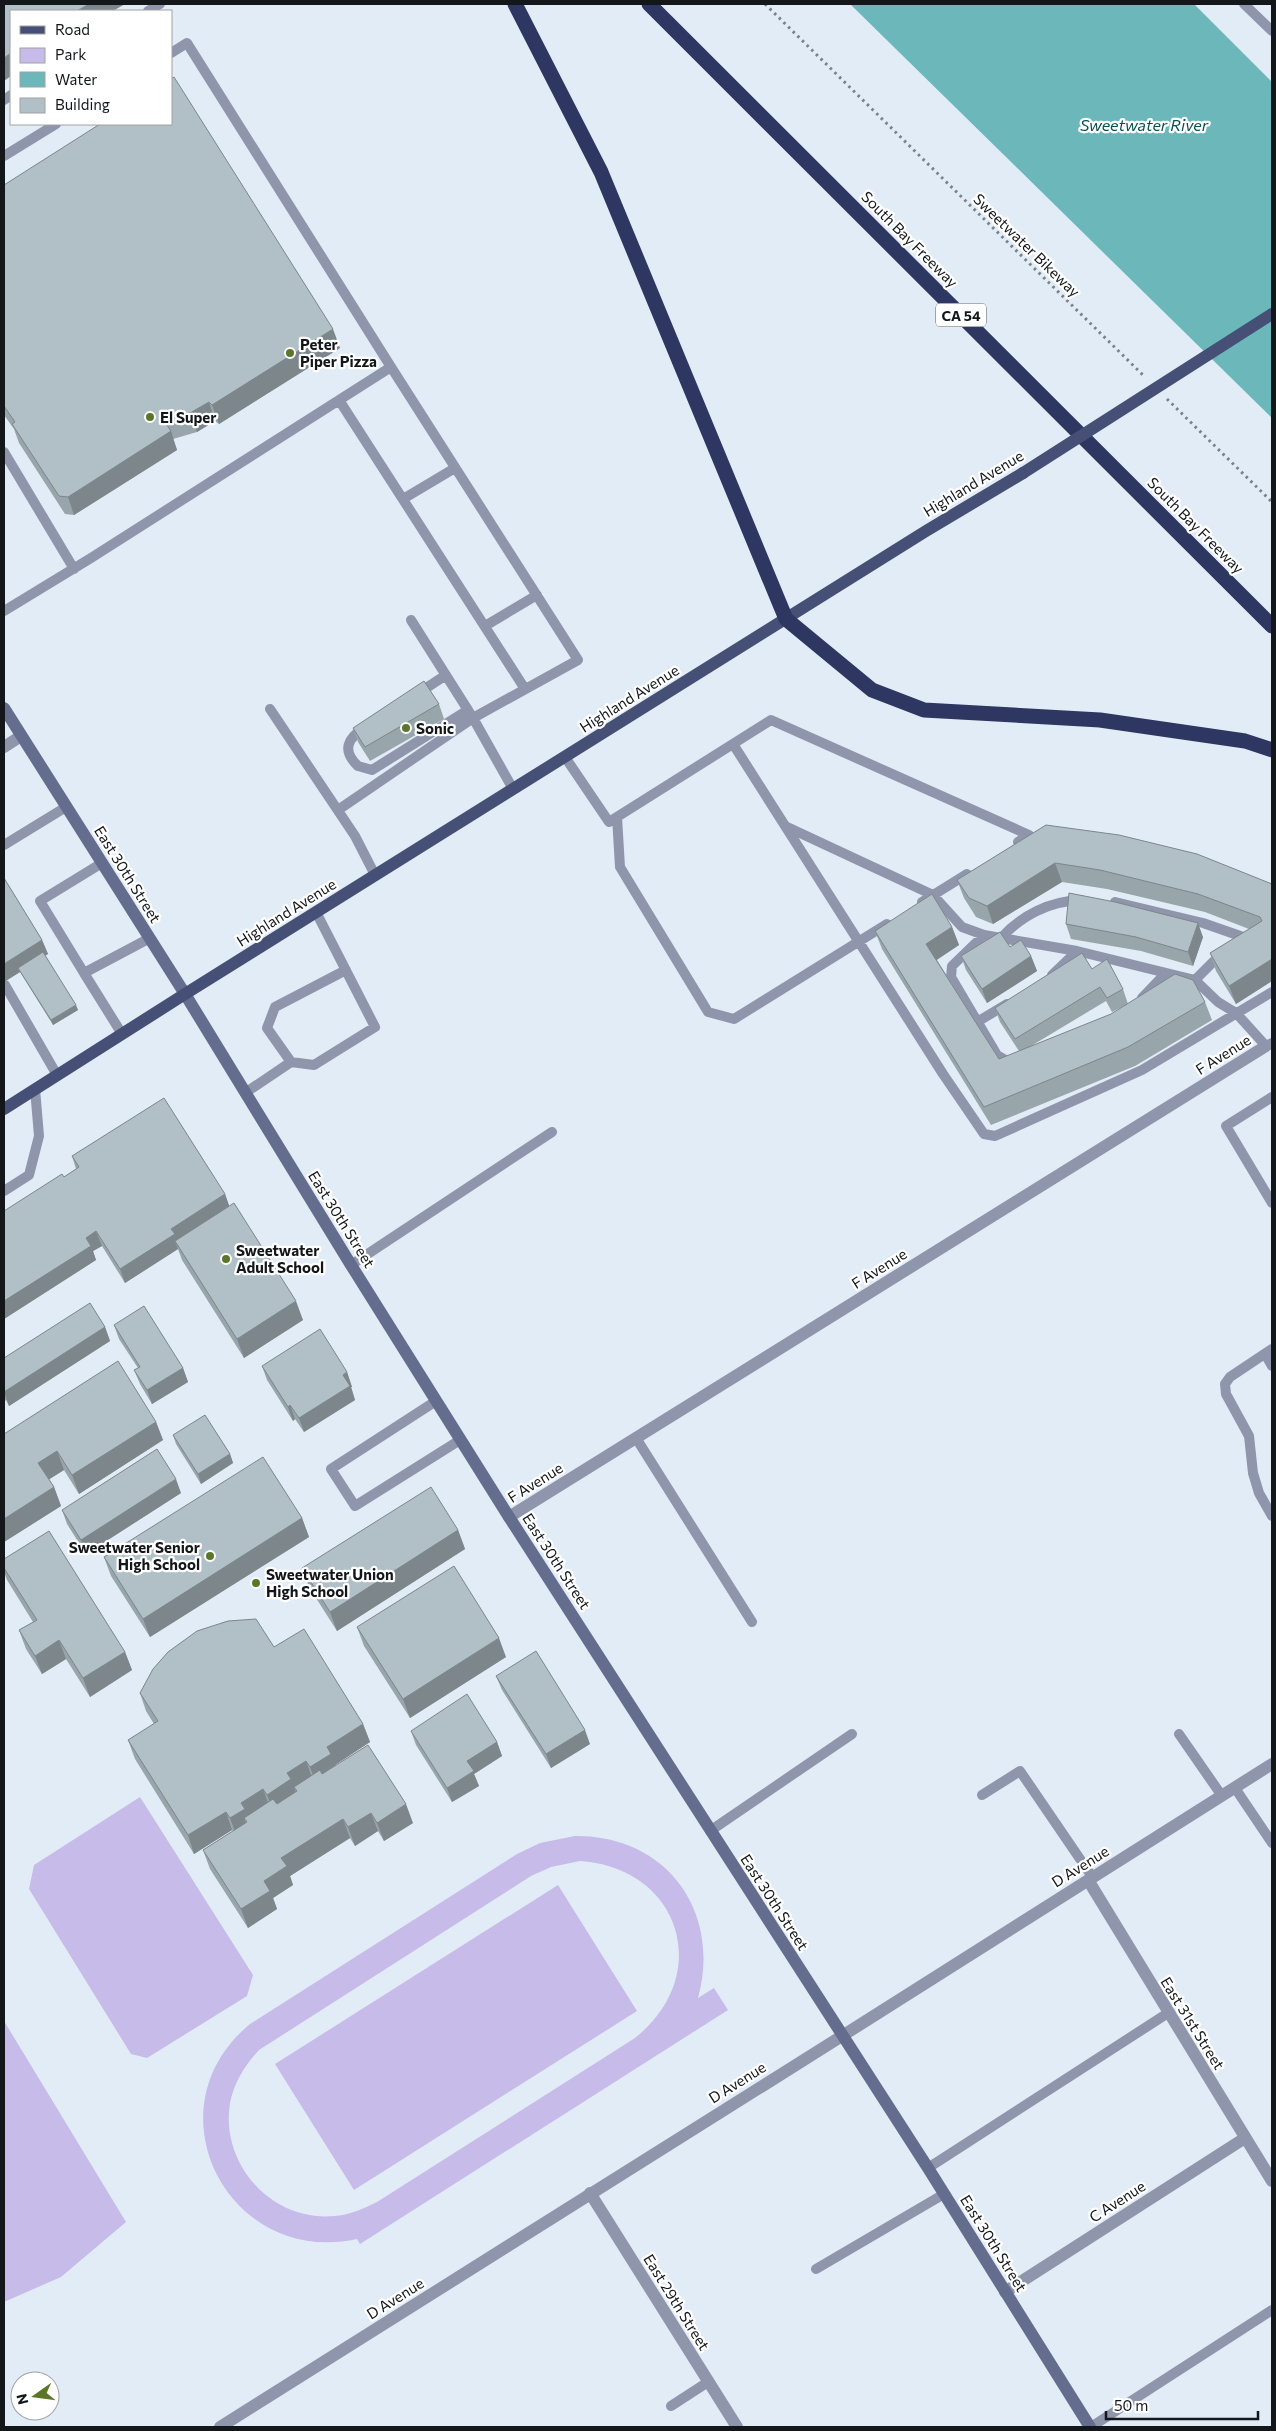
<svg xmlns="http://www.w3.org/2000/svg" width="1276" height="2431" font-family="Commissioner,sans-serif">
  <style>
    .green { fill: #c7bbe9; fill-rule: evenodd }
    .water { fill: #6bb7ba }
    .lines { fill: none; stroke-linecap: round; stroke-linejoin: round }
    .path { stroke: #7b8289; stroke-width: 3; stroke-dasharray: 2.5 4; stroke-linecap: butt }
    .service { stroke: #8f96ac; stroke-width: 10 }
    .minor { stroke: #8f96ac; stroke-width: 12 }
    .tertiary { stroke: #8f96ac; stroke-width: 12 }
    .secondary { stroke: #646d8d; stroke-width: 12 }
    .primary { stroke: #465076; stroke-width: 12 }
    .motorway { stroke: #2d3762; stroke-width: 15 }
    .primary-bridge { stroke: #465076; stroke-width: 12 }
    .wall { fill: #98a5aa }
    .shaded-wall { fill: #7c868b }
    .building { fill: #b1c0c6; stroke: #7c868b }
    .poi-dot { fill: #5c7629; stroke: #fff; stroke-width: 2 }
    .labels { text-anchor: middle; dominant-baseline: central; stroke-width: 4.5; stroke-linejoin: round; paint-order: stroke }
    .shield { fill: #fff; stroke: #5a5d5f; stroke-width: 1 }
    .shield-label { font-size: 14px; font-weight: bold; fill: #13171a }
    .street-label { font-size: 15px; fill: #13171a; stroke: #fff }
    .poi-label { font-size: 15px; font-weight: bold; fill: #13171a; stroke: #fff; text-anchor: start }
    .water-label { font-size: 16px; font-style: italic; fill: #095052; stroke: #fff }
  </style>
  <rect width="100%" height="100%" fill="#e2ecf7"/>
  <path class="green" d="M140 1797 253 1975 247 1996 147 2058 131 2054 29 1889 34 1865Z
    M575 1836C666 1835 722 1911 698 1998L714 1988 728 2010 360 2244 357 2239C228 2267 147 2109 250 2024L517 1854 540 1843ZM580 1861C681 1868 714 1975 635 2038L377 2202C363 2209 349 2215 334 2216 272 2222 220 2164 230 2103 234 2083 245 2065 259 2050L531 1876 551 1867Z
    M558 1885 637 2011 354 2190 275 2064Z
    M4 2021 126 2222 61 2277 4 2302Z"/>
  <path class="water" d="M850 4H1194L1272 82V418Z"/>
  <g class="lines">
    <path class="path" d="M765 4 1145 377
      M1167 399 1272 502"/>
    <path class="service" d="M1244 4 1272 31
      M148 11 160 4
      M4 100 11 95
      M4 156 56 124
      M391 367 578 660 473 718 513 789
      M339 400 525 689
      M4 452 74 569
      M403 499 455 468
      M4 611 91 558 391 367 187 43 171 53
      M485 626 537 595
      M417 694 446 675
      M270 709 355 836 375 875
      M365 727C348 738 341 750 358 766L372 770 468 710
      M733 744 943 1074 984 1134 995 1136 1142 1070 1272 992
      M565 757 609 822 771 720 1029 835 1018 842
      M338 810 473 718 411 620
      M617 817 620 867 708 1012 734 1019 887 924
      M785 826 933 895 962 927 984 935 1077 951 1195 980 1218 1002 1236 1013 1266 1046 1272 1043
      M4 845 66 807
      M102 863 40 901 84 973 150 938
      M922 902 967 874
      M1115 902 1203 923 1249 939
      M984 935 952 966 951 977 997 1055 1012 1064
      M1001 938C1022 915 1050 901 1081 900
      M84 973 122 1034
      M1052 975 1077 951
      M1195 980 1213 962 1224 955
      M5 985 57 1075
      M1142 998 1165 974
      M977 1022 1007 1004
      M291 1062 267 1028 275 1007 346 970
      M245 1093 291 1062 314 1065 375 1027 316 912
      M1272 1097 1226 1126 1272 1203
      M4 1191 29 1175 39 1136 35 1089
      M351 1265 552 1132
      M1272 1349 1230 1377 1225 1384 1226 1394 1249 1436 1253 1473 1259 1493 1272 1516
      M1265 1354 1272 1366
      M436 1401 331 1469 355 1506 460 1440
      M636 1438 752 1622
      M1179 1734 1222 1796
      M1235 1788 1272 1843
      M982 1795 1020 1771 1093 1878
      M710 1831 852 1734
      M928 2168 1168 2013
      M816 2269 944 2194
      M671 2406 708 2382
      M1091 2427 1272 2310"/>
    <path class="minor" d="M4 747 21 736
      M509 1517 1266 1046
      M1088 1880 1272 2181
      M842 2036 1272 1764
      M590 2193 737 2427
      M1005 2292 1245 2138"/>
    <path class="tertiary" d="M220 2427 842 2036"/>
    <path class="secondary" d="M4 708 185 994 351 1265 509 1517 928 2168 1090 2427"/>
    <path class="primary" d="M4 1109 185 994 926 531 1023 473"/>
    <path class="motorway" d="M515 4 601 172 786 619 872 690 924 710 1100 720 1245 741 1272 750
      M649 4 1272 626"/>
    <path class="primary-bridge" d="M1023 473 1272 314"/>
  </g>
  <path class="wall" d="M4 185 340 348 219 424 215 421 197 432 173 439 177 450 74 515 65 514 19 443 14 429 4 415Z
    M439 704 444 719 370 761 358 742 353 728Z
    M1046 825 1272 884V981L1236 1004 1216 971 1210 953 1249 929 1205 912 1107 889 1062 882 993 924 976 917 964 898 957 880Z
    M4 878 42 940 48 954 45 955 78 1010 53 1025 20 972 4 982Z
    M1066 924 1203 937 1193 966 1141 951 1071 939Z
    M952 927 959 945 937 960 999 1059 1019 1051 1000 1022 995 1008 1092 969 1123 989 1128 1004 1112 1012 1106 1001 1031 1046 1205 1002 1212 1020 1135 1066 991 1125 882 949 875 931Z
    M1010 947 1031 956 1037 971 987 1003 966 970 961 956Z
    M72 1156 225 1194 229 1206 303 1320 244 1358 182 1260 178 1249 125 1283 102 1246 93 1251 96 1260 4 1319V1211L64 1177 76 1169Z
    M114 1325 183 1368 188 1382 152 1404 140 1384 134 1370 138 1368 119 1339Z
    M105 1327 110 1341 9 1406 6 1400 4 1402V1358Z
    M262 1366 347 1372 352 1387H351L355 1400 304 1432 295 1419 293 1421 267 1380Z
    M156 1422 163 1440 79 1494 64 1470 49 1479 54 1487 61 1506 4 1542V1434Z
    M173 1435 230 1454 233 1463 201 1484 176 1444Z
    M181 1493 86 1554 67 1524 62 1510Z
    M302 1518 309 1537 150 1637 111 1576 104 1557Z
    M458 1530 465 1549 337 1631 309 1587 302 1568Z
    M4 1559 125 1652 132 1670 90 1697 66 1659 42 1674 26 1649 19 1630 33 1622 7 1580 4 1572Z
    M357 1627 506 1657 410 1718 364 1646Z
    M274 1647 363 1724 370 1742 335 1765V1766L413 1823 384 1841 378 1831 355 1846 350 1838 290 1876 293 1885 273 1898 277 1909 248 1928 210 1869 203 1850 233 1831 232 1830 194 1854 135 1759 128 1740 154 1724 146 1711 140 1693Z
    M496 1676 590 1744 551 1768 502 1690Z
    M411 1731 497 1742 502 1756 474 1774 479 1786 452 1802 416 1745Z"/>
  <path class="shaded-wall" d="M89 4H125L113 11H77Z
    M11 53V76L4 81V58Z
    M333 329 340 348 219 424 212 405Z
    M209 402 215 421 197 432 190 413Z
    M171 431 177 450 74 515 68 497Z
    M1055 863 1062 882 993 924 987 906Z
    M1198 923 1203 937 1193 966 1188 952Z
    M952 927 959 945 933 962 926 944Z
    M42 940 48 954 20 971 18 968 20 972 4 982V964Z
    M1031 956 1037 971 987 1003 982 989Z
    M1272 959V981L1236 1004 1229 986Z
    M76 1005 78 1010 53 1025 51 1020Z
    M225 1194 230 1208 175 1241 178 1249 125 1283 120 1269 171 1229Z
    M96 1231 102 1246 93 1251 96 1260 4 1319V1301L86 1238Z
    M296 1301 303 1320 244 1358 237 1339Z
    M105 1327 110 1341 9 1406 4 1392Z
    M183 1368 188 1382 152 1404 147 1390Z
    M347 1372 352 1387H351L355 1400 304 1432 299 1418 343 1375Z
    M290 1405 295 1419 293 1421 288 1407Z
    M156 1422 163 1440 79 1494 72 1475Z
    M57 1451 64 1470 45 1482 38 1463Z
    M230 1454 233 1463 201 1484 198 1474Z
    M176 1479 181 1493 86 1554 81 1540Z
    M54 1487 61 1506 4 1542V1519Z
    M302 1518 309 1537 150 1637 143 1619Z
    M458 1530 465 1549 337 1631 330 1612Z
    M499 1638 506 1657 410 1718 403 1699Z
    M59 1640 66 1659 42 1674 35 1656Z
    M125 1652 132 1670 90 1697 83 1678Z
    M363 1724 370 1742 335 1765 338 1772 317 1786 310 1767 327 1747Z
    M585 1730 590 1744 551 1768 546 1754Z
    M497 1742 502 1756 474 1774 479 1786 452 1802 447 1788 467 1761Z
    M306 1761 313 1780 294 1787 298 1798 274 1813 267 1795 287 1773Z
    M263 1789 270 1808 247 1822 244 1818 248 1829 237 1837 230 1818 241 1803Z
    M406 1804 413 1823 384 1841 377 1823Z
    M226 1812 232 1830 194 1854 188 1835Z
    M371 1813 378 1831 355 1846 348 1827Z
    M343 1819 350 1838 290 1876 293 1885 273 1898 277 1909 248 1928 241 1909 281 1858Z"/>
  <path class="building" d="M4 4H89L77 11H11V53L4 58Z
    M174 77 333 329 212 405 209 402 190 413 164 421 171 431 68 497 59 496 12 424 15 422 4 406V185L100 124H171V79Z
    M424 681 439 704 365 747 353 728Z
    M1046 825 1119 835 1197 854 1272 884V959L1229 986 1210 953 1262 921 1260 917 1198 894 1100 870 1055 863 987 906 969 898 957 880Z
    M4 878 42 940 4 964Z
    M1069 893 1115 902 1198 923 1188 952 1136 937 1066 924Z
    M932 894 952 927 926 944 999 1059 1111 1014 1175 974 1193 980 1205 1002 1128 1047 984 1107 875 931Z
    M1000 932 1010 947 1021 940 1031 956 982 989 961 956Z
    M43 952 76 1005 51 1020 18 968Z
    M1082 953 1092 969 1107 959 1123 989 1107 998 1100 987 1015 1039 995 1008Z
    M164 1098 225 1194 171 1229 175 1234 120 1269 96 1231 86 1238 91 1246 4 1301V1211L62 1174 64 1177 79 1167 72 1156Z
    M234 1203 296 1301 237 1339 175 1241Z
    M90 1303 105 1327 4 1392V1358Z
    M144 1306 183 1368 147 1390 134 1370 140 1367 114 1325Z
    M320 1329 347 1372 343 1375 350 1386 299 1418 290 1405 288 1407 262 1366Z
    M118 1361 156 1422 72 1475 57 1451 38 1463 54 1487 4 1519V1434Z
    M205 1415 230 1454 198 1474 173 1435Z
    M157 1449 176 1479 81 1540 62 1510Z
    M263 1457 302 1518 143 1619 104 1557Z
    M431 1487 458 1530 330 1612 302 1568Z
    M49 1531 125 1652 83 1678 59 1640 35 1656 19 1630 37 1620 4 1568V1559Z
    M454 1566 499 1638 403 1699 357 1627Z
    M256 1619 274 1647 304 1629 363 1724 327 1747 331 1754 310 1767 306 1761 287 1773 291 1779 267 1795 263 1789 241 1803 245 1809 230 1818 226 1812 188 1835 128 1740 158 1721 140 1693 153 1669 168 1652 197 1631 228 1621Z
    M536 1651 585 1730 546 1754 496 1676Z
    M467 1694 497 1742 467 1761 474 1771 447 1788 411 1731Z
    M368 1745 406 1804 377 1823 371 1813 348 1827 343 1819 281 1858 287 1866 264 1881 270 1891 241 1909 203 1850 247 1822 244 1818 273 1799 277 1804 297 1791 294 1787 320 1770 322 1774Z"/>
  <g class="poi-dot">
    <circle cx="290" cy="353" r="5"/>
    <circle cx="150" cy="417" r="5"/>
    <circle cx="406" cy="728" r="5"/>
    <circle cx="226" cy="1259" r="5"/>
    <circle cx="210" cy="1556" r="5"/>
    <circle cx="256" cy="1583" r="5"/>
  </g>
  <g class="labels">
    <rect class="shield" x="936" y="303.5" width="50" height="23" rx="4"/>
    <g class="shield-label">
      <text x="961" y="315">CA 54</text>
    </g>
    <g class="street-label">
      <text transform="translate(910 239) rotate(45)">South Bay Freeway</text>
      <text transform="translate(1027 245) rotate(44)">Sweetwater Bikeway</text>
      <text transform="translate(973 483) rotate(-31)">Highland Avenue</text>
      <text transform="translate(1196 525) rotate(45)">South Bay Freeway</text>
      <text transform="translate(629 698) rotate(-32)">Highland Avenue</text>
      <text transform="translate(128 874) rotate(58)">East 30th Street</text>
      <text transform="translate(286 912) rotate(-32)">Highland Avenue</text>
      <text transform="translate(1223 1054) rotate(-32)">F Avenue</text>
      <text transform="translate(342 1219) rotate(58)">East 30th Street</text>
      <text transform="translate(879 1268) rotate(-32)">F Avenue</text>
      <text transform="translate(535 1482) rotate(-32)">F Avenue</text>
      <text transform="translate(557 1561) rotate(57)">East 30th Street</text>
      <text transform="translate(1080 1866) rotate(-32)">D Avenue</text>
      <text transform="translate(775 1902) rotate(57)">East 30th Street</text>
      <text transform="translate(1193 2023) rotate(58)">East 31st Street</text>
      <text transform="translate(737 2082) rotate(-32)">D Avenue</text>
      <text transform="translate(1117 2201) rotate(-33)">C Avenue</text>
      <text transform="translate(994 2243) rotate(58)">East 30th Street</text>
      <text transform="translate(395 2298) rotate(-32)">D Avenue</text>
      <text transform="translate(677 2302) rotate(58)">East 29th Street</text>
    </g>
    <g class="poi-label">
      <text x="300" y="344">Peter<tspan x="300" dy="17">Piper Pizza</tspan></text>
      <text x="160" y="417">El Super</text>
      <text x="416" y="728">Sonic</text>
      <text x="236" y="1250">Sweetwater<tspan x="236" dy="17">Adult School</tspan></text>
      <text x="200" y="1547" text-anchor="end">Sweetwater Senior<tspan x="200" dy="17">High School</tspan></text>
      <text x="266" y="1574">Sweetwater Union<tspan x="266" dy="17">High School</tspan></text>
    </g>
    <g class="water-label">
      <text x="1144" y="124">Sweetwater River</text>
    </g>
  </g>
  <rect width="1276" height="2431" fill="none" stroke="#13171a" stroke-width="10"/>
  <rect x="10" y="10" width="162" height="115" fill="#ffffff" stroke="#a1a2a3"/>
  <rect x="20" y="26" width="25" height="8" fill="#465076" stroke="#a1a2a3"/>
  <text x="55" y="35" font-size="15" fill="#13171a">Road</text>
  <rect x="20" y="48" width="25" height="15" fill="#c7bbe9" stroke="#a1a2a3"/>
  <text x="55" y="60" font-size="15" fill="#13171a">Park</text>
  <rect x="20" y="72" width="25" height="15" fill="#6bb7ba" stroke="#a1a2a3"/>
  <text x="55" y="85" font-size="15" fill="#13171a">Water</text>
  <rect x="20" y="98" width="25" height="15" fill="#b1c0c6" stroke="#a1a2a3"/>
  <text x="55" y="110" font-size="15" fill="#13171a">Building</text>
  <g transform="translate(35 2396) rotate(256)"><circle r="24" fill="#ffffff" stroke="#a1a2a3"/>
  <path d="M0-4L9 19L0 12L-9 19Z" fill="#5c7629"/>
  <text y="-8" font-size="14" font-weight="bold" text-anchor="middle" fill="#13171a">N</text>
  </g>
  <path d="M1106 2411v8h152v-8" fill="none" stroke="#13171a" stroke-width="2.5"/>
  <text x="1114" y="2411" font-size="15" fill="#13171a" stroke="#ffffff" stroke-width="4" paint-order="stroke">50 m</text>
</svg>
